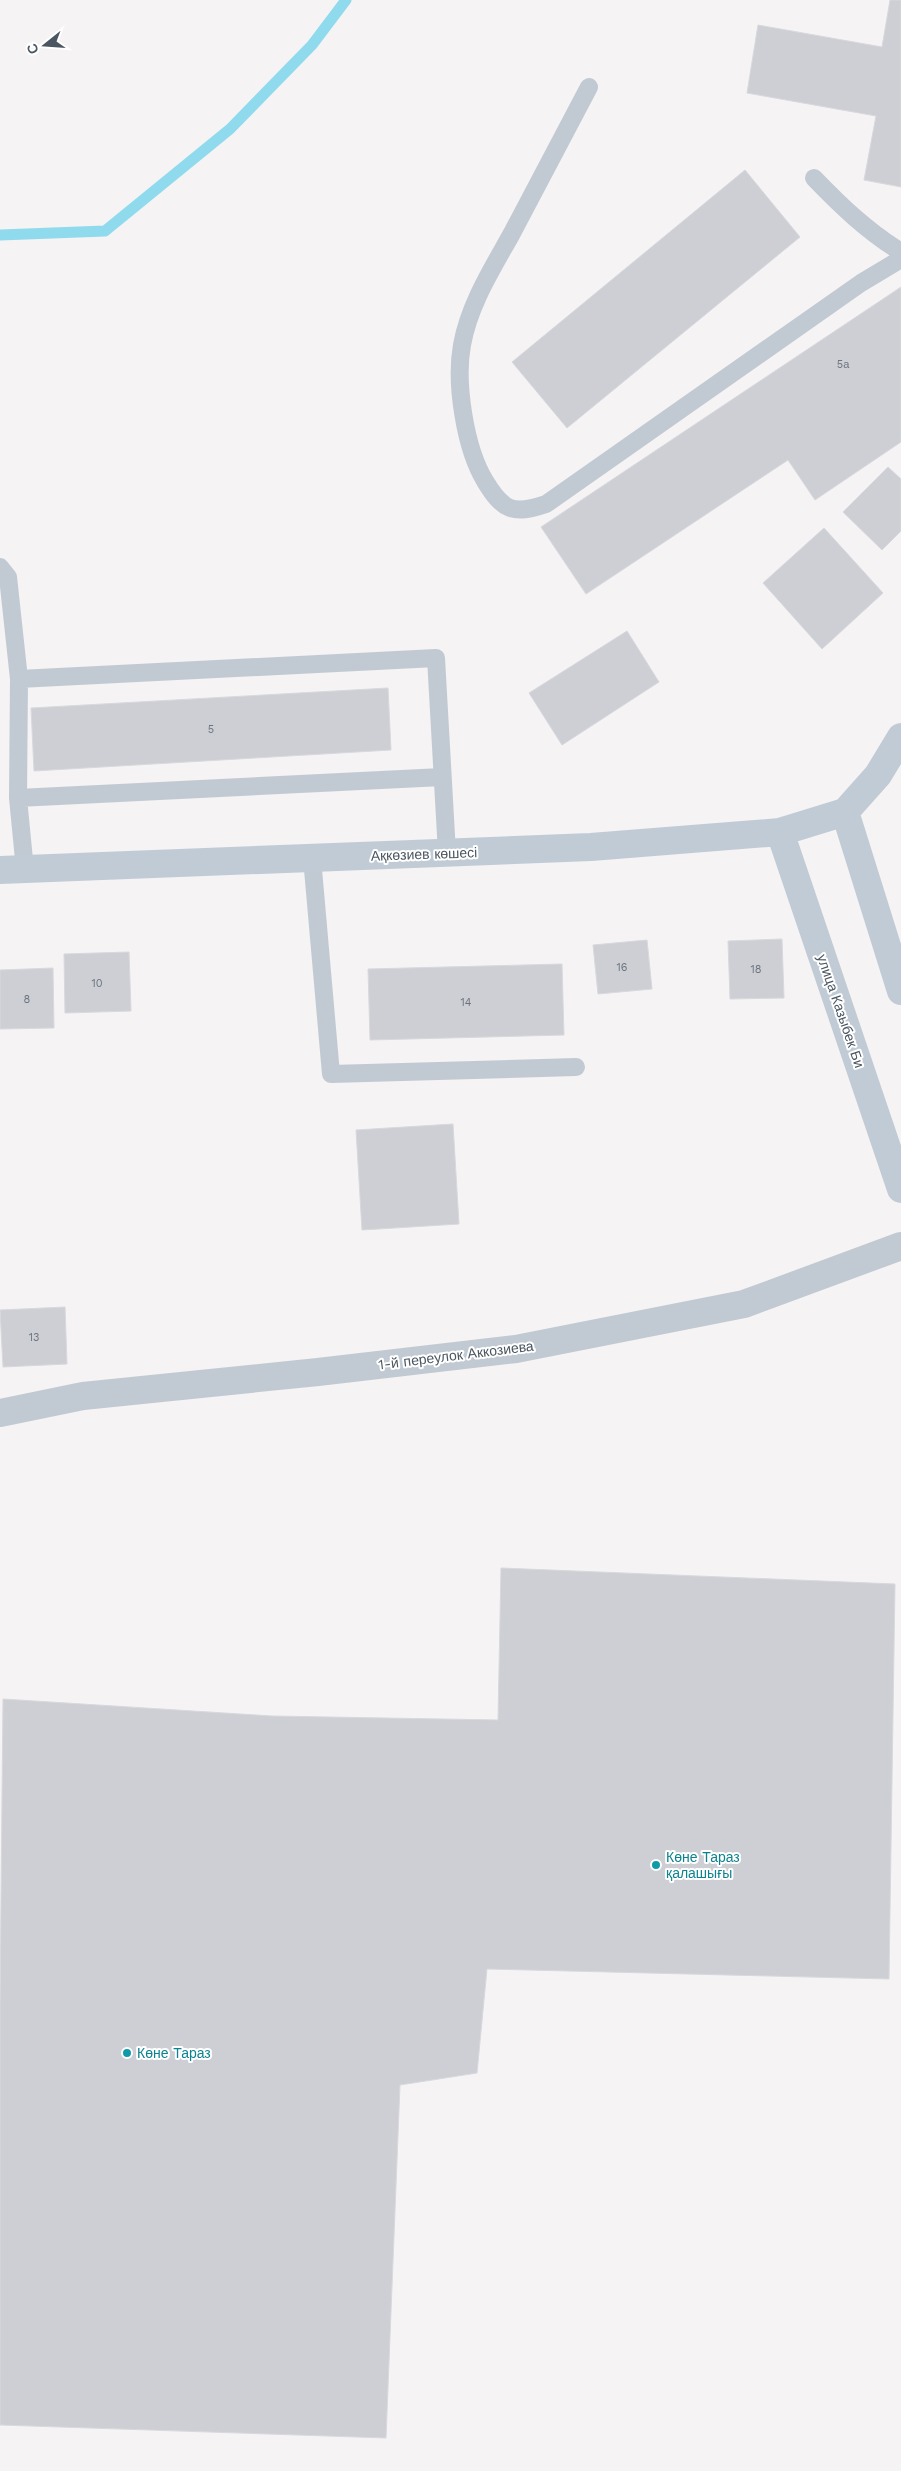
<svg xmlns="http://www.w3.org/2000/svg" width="901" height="2471" font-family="'Work Sans',sans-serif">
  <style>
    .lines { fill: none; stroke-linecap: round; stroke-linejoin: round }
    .stream { stroke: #90daee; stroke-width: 11 }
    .building { fill: #cdcfd5; stroke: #d7d9de }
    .lane { stroke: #c1cad2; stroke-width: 18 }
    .street { stroke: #c1cad2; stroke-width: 28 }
    .secondary { stroke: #c1cbd6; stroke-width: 28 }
    .culture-dot { fill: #0f9aa8; stroke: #fff; stroke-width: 2 }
    .labels { text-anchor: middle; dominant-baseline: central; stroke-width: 4; stroke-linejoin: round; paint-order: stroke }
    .number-label { font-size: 11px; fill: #6b747e }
    .street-label { font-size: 14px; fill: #4a5661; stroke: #fff }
    .culture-label { font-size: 14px; fill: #0d838f; stroke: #fff; text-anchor: start }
  </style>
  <rect width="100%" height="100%" fill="#f5f3f3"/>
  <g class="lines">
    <path class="stream" d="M0 235 105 231 230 129 312 45 346 0"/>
  </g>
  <path class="building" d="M890 0H901V187L864 180 876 116 747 93 758 25 882 47Z
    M745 170 800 237 567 428 512 362Z
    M901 287V442L815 500 788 460 586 594 541 527Z
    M888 467 901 479V531L882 550 843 512Z
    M824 528 883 593 822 649 763 583Z
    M627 631 659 682 562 745 529 693Z
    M388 688 391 750 34 771 31 708Z
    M782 939 784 998 730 999 728 941Z
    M647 940 652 989 598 994 593 945Z
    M129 952 131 1011 65 1013 64 954Z
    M562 964 564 1035 370 1040 368 969Z
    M53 968 54 1028 0 1029V970Z
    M453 1124 459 1224 362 1230 356 1130Z
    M65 1307 67 1364 3 1367 0 1310Z
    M501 1568 895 1584 889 1979 487 1969 477 2073 400 2085 386 2438 0 2425V2004L3 1699 272 1716 498 1720Z"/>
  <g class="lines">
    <path class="lane" d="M589 87C563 136 537 185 511 235 492 269 469 305 462 345 455 383 465 448 485 481 503 511 513 515 546 504L861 283 901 259
      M814 178C841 206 867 231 901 252
      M0 567 8 577 19 679 18 798 25 870
      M19 679 436 658 447 853
      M18 798 442 777
      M312 858 331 1074 576 1067"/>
    <path class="street" d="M0 1413 83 1396 318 1372 516 1349 744 1304 901 1246"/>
    <path class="secondary" d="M845 812 901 991
      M845 812 878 775 901 737
      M780 832 901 1189
      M0 870 591 847 780 832 845 812"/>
  </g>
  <g class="culture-dot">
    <circle cx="656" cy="1865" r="5"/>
    <circle cx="127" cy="2053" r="5"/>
  </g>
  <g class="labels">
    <g class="number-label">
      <text x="843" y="364">5а</text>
      <text x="211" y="729">5</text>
      <text x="622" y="967">16</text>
      <text x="756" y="969">18</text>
      <text x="97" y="983">10</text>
      <text x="27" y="999">8</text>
      <text x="466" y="1002">14</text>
      <text x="34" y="1337">13</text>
    </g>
    <g class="street-label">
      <text transform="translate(424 854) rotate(-2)">Ақкөзиев көшесі</text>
      <text transform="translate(841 1011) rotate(71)">улица Казыбек Би</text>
      <text transform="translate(456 1355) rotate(-7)">1-й переулок Аккозиева</text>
    </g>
    <g class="culture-label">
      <text x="666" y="1857">Көне Тараз<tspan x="666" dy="16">қалашығы</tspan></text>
      <text x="137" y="2053">Көне Тараз</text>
    </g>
  </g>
  <g transform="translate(45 45) rotate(253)" stroke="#ffffff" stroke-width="4" paint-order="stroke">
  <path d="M0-4L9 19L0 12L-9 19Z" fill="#4a5661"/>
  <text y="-8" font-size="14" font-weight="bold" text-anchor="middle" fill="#4a5661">С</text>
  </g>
</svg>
